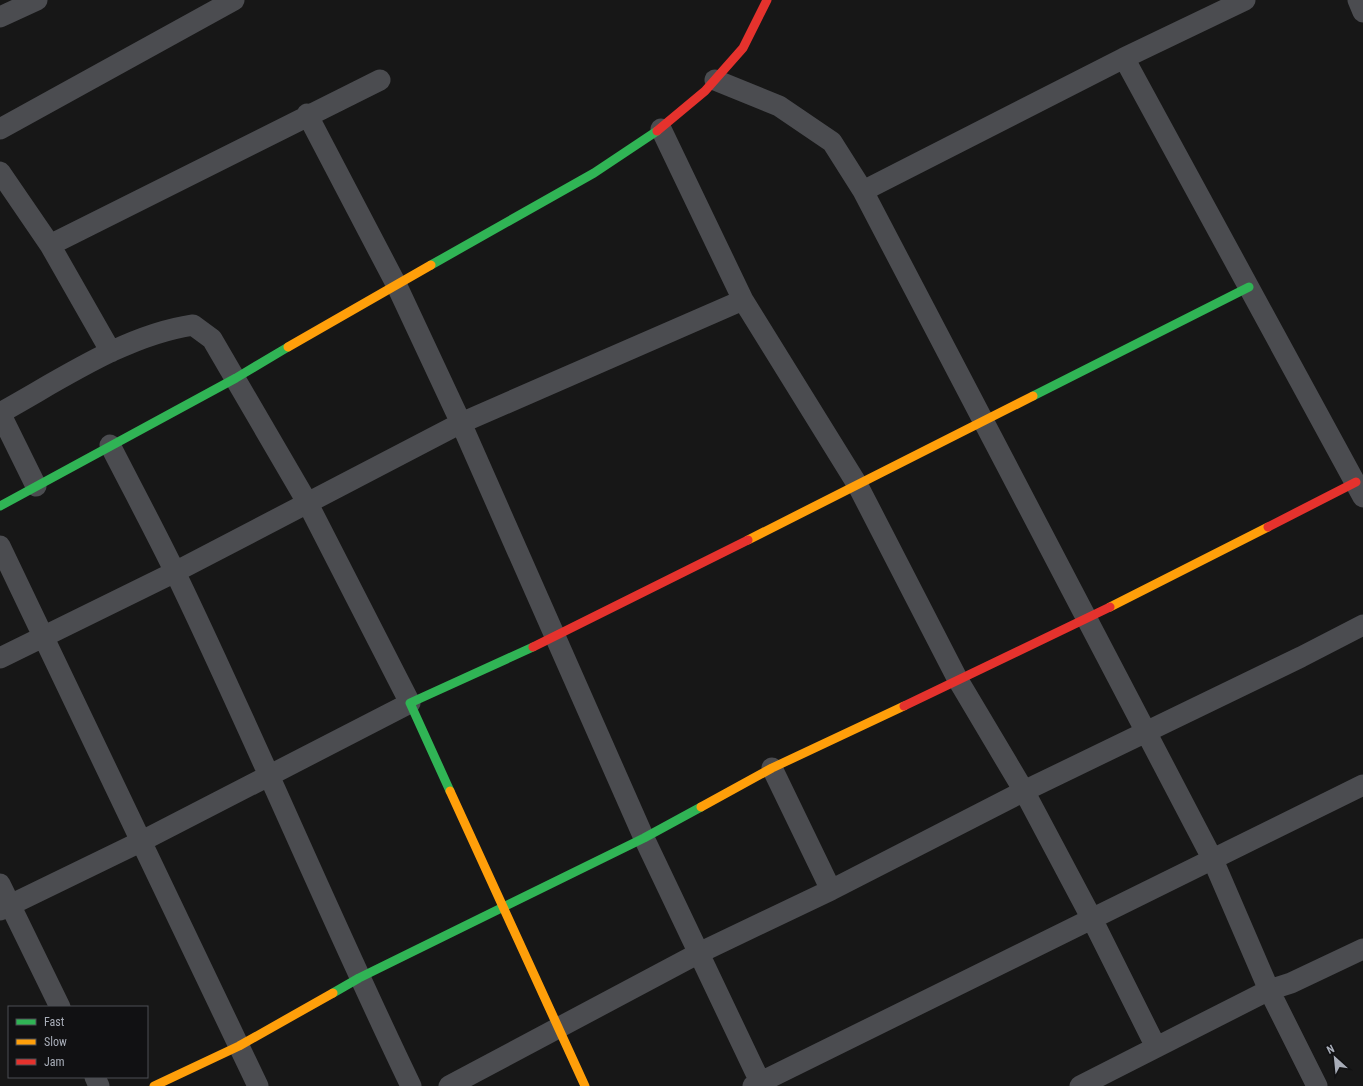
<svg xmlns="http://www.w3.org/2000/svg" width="1363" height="1086" font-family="'Roboto Condensed',sans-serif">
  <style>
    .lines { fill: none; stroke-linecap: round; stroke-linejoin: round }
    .street { stroke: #4b4c50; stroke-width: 21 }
    .fast { stroke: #30b455; stroke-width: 9 }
    .slow { stroke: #ff9f0a; stroke-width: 9 }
    .jam { stroke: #e5322d; stroke-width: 9 }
  </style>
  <rect width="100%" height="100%" fill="#171717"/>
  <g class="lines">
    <path class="street" d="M1358 0 1363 12
      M0 17 37 0
      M1124 58 1363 497
      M715 80 779 106 832 142 863 191 1213 860 1269 990 1080 1086
      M307 114 396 284 461 423 644 838 762 1086
      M0 129 234 0
      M661 129 743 300 857 484 958 680 1024 791 1092 919 1156 1047
      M0 172 50 245 380 80
      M863 191 1124 58 1245 0
      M50 245 111 352
      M0 413C60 380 125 335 193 325L212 339 307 502 410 703 142 841 0 910
      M0 413 36 486
      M110 445C132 488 154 529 175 572 257 742 329 916 411 1086
      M0 546 258 1086
      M0 658 175 572 461 423 743 300
      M772 768 831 890
      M0 884 60 1007
      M95 1077 99 1086
      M449 1086 699 953 831 890 1024 791 1301 657 1363 625
      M753 1086 1363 785
      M1317 1086 1269 990 1291 983 1363 949"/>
    <path class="fast" d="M431 265 594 173 657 131
      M1033 396 1249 287
      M0 506 236 378 288 347
      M450 791 410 703 533 647
      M333 993 359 978 644 838 701 807"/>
    <path class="slow" d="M288 347 431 265
      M748 540 1033 396
      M1110 607 1268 527
      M450 791 585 1086
      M701 807 772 768 904 706
      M154 1086 239 1046 333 993"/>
    <path class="jam" d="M657 131 705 91 743 48 767 0
      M1268 527 1356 482
      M533 647 748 540
      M904 706 1110 607"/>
  </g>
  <rect x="8" y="1006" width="140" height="72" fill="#111113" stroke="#4d4f55"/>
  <rect x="16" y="1019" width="20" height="6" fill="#30b455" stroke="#4d4f55"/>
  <text x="44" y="1026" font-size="12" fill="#a8adb8">Fast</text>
  <rect x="16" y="1039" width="20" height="6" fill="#ff9f0a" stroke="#4d4f55"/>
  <text x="44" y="1046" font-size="12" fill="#a8adb8">Slow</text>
  <rect x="16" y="1059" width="20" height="6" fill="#e5322d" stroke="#4d4f55"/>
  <text x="44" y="1066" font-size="12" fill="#a8adb8">Jam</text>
  <g transform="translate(1335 1058) rotate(333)" stroke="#111113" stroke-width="3" paint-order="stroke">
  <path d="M0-3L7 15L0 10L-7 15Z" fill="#a8adb8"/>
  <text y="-6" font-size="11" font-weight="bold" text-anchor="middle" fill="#a8adb8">N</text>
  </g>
</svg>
